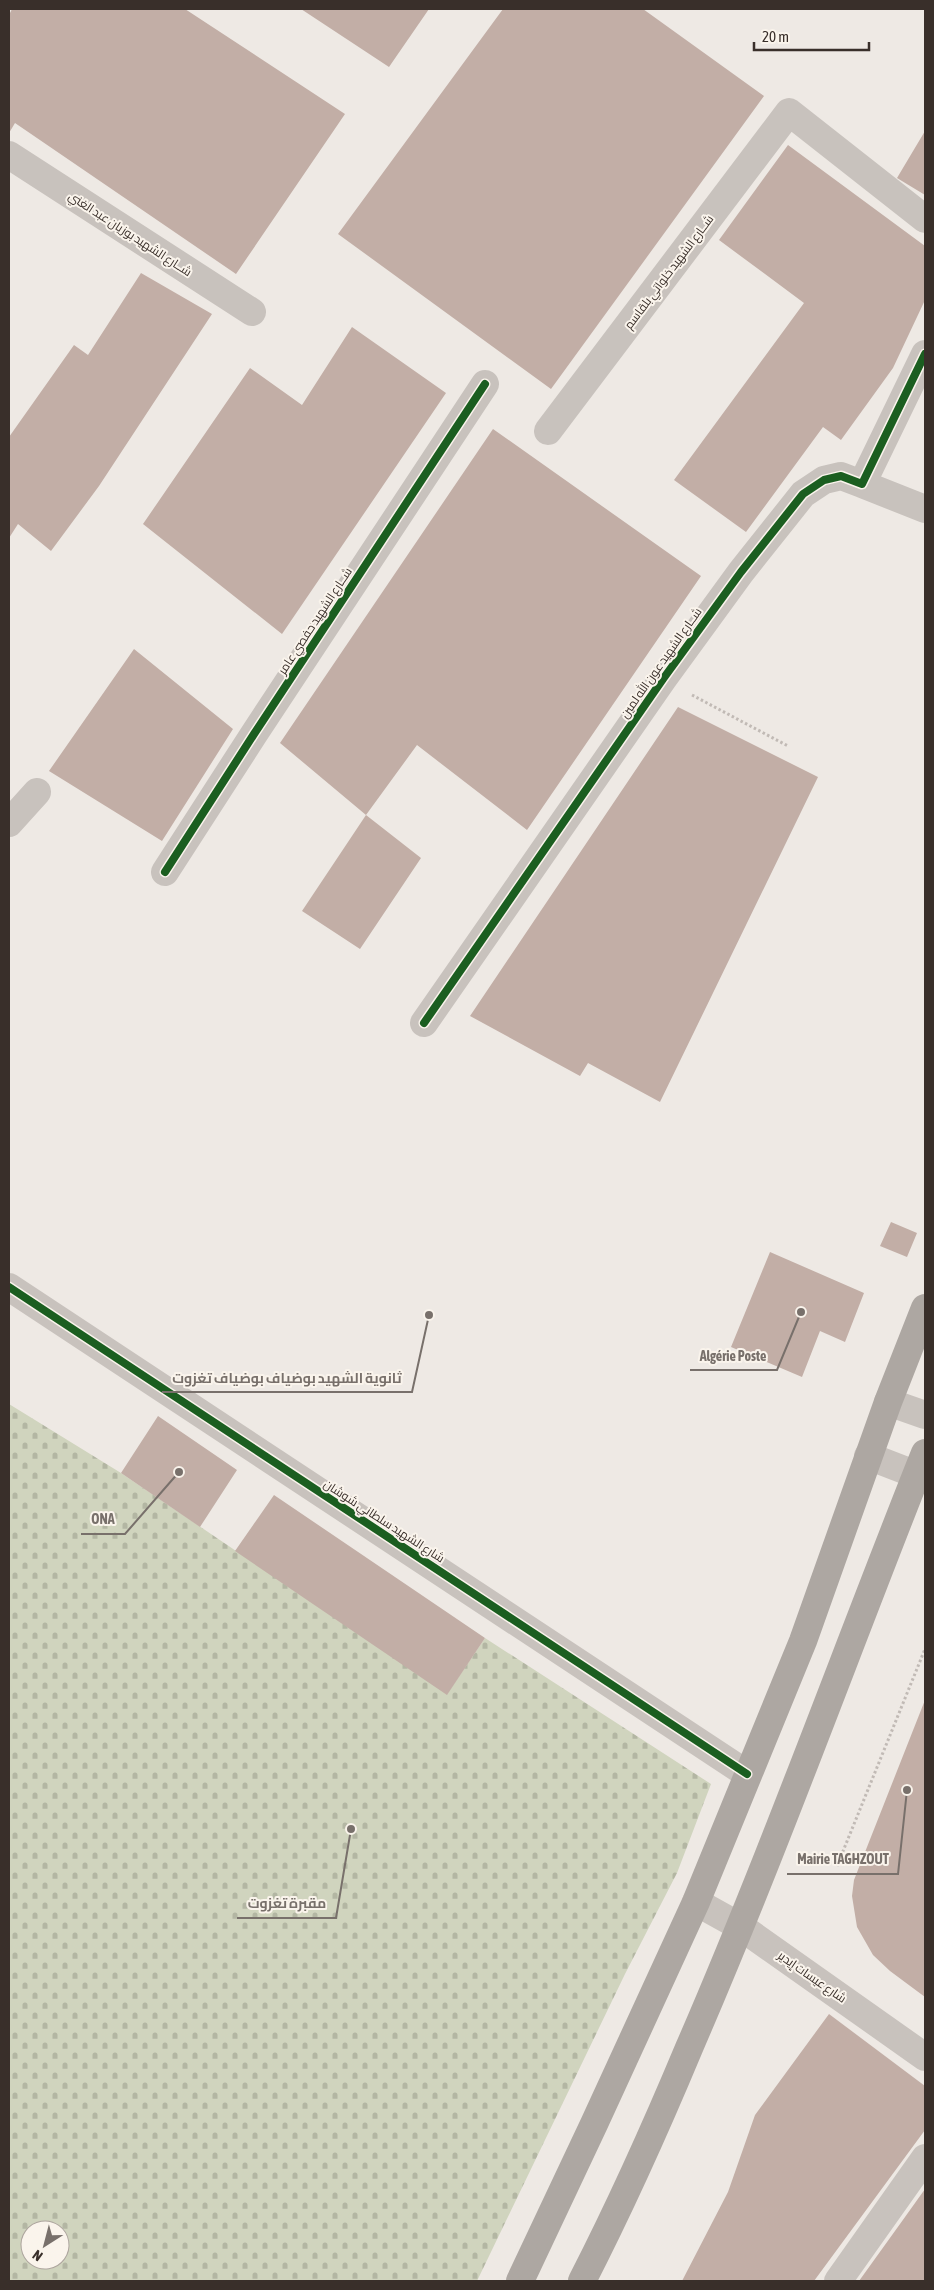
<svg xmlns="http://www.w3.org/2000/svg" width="934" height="2290" font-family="'Asap Condensed',Cairo,sans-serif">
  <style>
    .cemetery { fill: url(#cemetery-stones); fill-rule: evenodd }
    .building { fill: #c2aea6 }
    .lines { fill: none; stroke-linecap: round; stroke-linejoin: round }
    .path { stroke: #c1bab5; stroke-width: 3; stroke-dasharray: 2.5 2.5; stroke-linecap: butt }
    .minor { stroke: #c8c2bd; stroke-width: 28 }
    .tertiary { stroke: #c8c2bd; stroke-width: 28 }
    .trunk { stroke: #ada7a2; stroke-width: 28 }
    .cycleway-casing { stroke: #faf4ec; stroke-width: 11 }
    .cycleway { stroke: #1b5e20; stroke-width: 8 }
    .labels { text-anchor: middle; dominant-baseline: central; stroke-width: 4; stroke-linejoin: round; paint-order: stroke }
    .street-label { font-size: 12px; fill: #392f2a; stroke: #faf4ec }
    .leader { fill: none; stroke: #78706b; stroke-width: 2 }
    .callout-dot { fill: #78706b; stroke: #faf4ec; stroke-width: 2 }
    .callout-label { font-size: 14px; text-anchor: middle; font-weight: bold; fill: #78706b; stroke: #faf4ec; stroke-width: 4; stroke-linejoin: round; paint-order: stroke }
  </style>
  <defs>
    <pattern id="cemetery-stones" width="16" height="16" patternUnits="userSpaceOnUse" patternTransform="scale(1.25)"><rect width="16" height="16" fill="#d0d4be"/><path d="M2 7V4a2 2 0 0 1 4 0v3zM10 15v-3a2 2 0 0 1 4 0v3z" fill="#b3b6a3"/></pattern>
  </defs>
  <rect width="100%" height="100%" fill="#eee9e4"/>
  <path class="cemetery" d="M9 1404 121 1473 447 1694 485 1638 711 1784 677 1873 625 1974 477 2281H9ZM30 2230H60V2260H30Z"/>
  <path class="building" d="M12 9H185L345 114 236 274 15 123 9 133V15Z
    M301 9H429L389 67Z
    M503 9H643L764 96 551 389 338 234Z
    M925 131V195L897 178Z
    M788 145 925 246V300L893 368 841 440 823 427 746 532 674 480 804 303 719 240Z
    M141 273 212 314 99 486 51 551 18 524 9 538V437L74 345 88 355Z
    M352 327 446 393 282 634 143 524 250 368 302 405Z
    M493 429 701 576 527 830 417 745 366 815 280 743Z
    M134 649 233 729 162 841 49 771Z
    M678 707 818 777 660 1102 588 1063 580 1076 470 1016Z
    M366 815 421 858 360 949 302 911Z
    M891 1222 917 1233 907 1257 880 1246Z
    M770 1252 864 1293 845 1342 820 1331 802 1377 731 1347Z
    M158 1416 237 1470 200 1527 121 1473Z
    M274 1495 485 1638 447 1695 235 1551Z
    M925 1700V1997L890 1971 873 1955 857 1927 852 1896 854 1880Z
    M829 2014 925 2086V2130L814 2281H682L728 2192 755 2115Z
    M925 2189V2281H859L900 2224Z"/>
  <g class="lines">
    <path class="path" d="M692 695 788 746
      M837 1866 925 1649"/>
    <path class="minor" d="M9 155 252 312
      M548 431 789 112 925 219
      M862 484 925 509
      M9 823 37 792
      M165 872 254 734 485 384
      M424 1023 663 679 741 572 803 494 824 480 841 476 862 484 925 354
      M696 1902 741 1927 925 2057
      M838 2281 925 2158"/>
    <path class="tertiary" d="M9 1287 747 1774
      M888 1402 925 1415
      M868 1456 925 1478"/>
    <path class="trunk" d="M520 2281 594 2124 696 1902 803 1641 888 1402 925 1308
      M582 2281C621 2205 656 2127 689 2048 774 1852 846 1651 925 1453"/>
    <g class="cycleway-casing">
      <path id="cycleway" d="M165 872 254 734 485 384
        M424 1023 663 679 741 572 803 494 824 480 841 476 862 484 925 354
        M9 1287 747 1774"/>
    </g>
    <use href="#cycleway" class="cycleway"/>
  </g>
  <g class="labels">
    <g class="street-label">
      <text transform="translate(130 234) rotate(33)">شــارع الشهيد بوزيان عبد الغني</text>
      <text transform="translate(669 272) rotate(-53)">شــارع الشهيد خلواتي بلقاسم</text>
      <text transform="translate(315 621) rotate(-57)">شــارع الشهيد حفصي عامر</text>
      <text transform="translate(661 663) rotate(-55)">شــارع الشهيد عون الله لمين</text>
      <text transform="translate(384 1521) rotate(33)">شارع الشهيد سلطاني شوشان</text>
      <text transform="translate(812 1977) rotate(35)">شارع عيسات إيدير</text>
    </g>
  </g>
  <path class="leader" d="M801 1312L777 1370H690M429 1315L412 1392H162M179 1472L125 1534H81M907 1790L898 1874H787M351 1829L336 1918H237"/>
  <g class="callout-dot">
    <circle cx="801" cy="1312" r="5"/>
    <circle cx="429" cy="1315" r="5"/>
    <circle cx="179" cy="1472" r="5"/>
    <circle cx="907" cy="1790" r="5"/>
    <circle cx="351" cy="1829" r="5"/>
  </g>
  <g class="callout-label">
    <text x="733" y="1361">Algérie Poste</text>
    <text x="287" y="1383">ثانوية الشهيد بوضياف بوضياف تغزوت</text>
    <text x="103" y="1524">ONA</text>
    <text x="843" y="1864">Mairie TAGHZOUT</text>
    <text x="287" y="1908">مقبرة تغزوت</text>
  </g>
  <rect width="934" height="2290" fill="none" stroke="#392f2a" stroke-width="20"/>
  <g transform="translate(45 2245) rotate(216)"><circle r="24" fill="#faf4ec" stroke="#ada59e"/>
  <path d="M0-4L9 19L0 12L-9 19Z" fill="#78706b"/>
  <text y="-8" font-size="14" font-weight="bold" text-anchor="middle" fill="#392f2a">N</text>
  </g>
  <path d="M754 42v8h115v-8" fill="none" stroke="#392f2a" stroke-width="2.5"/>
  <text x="762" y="42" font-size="15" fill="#392f2a" stroke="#faf4ec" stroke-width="4" paint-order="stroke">20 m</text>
</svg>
